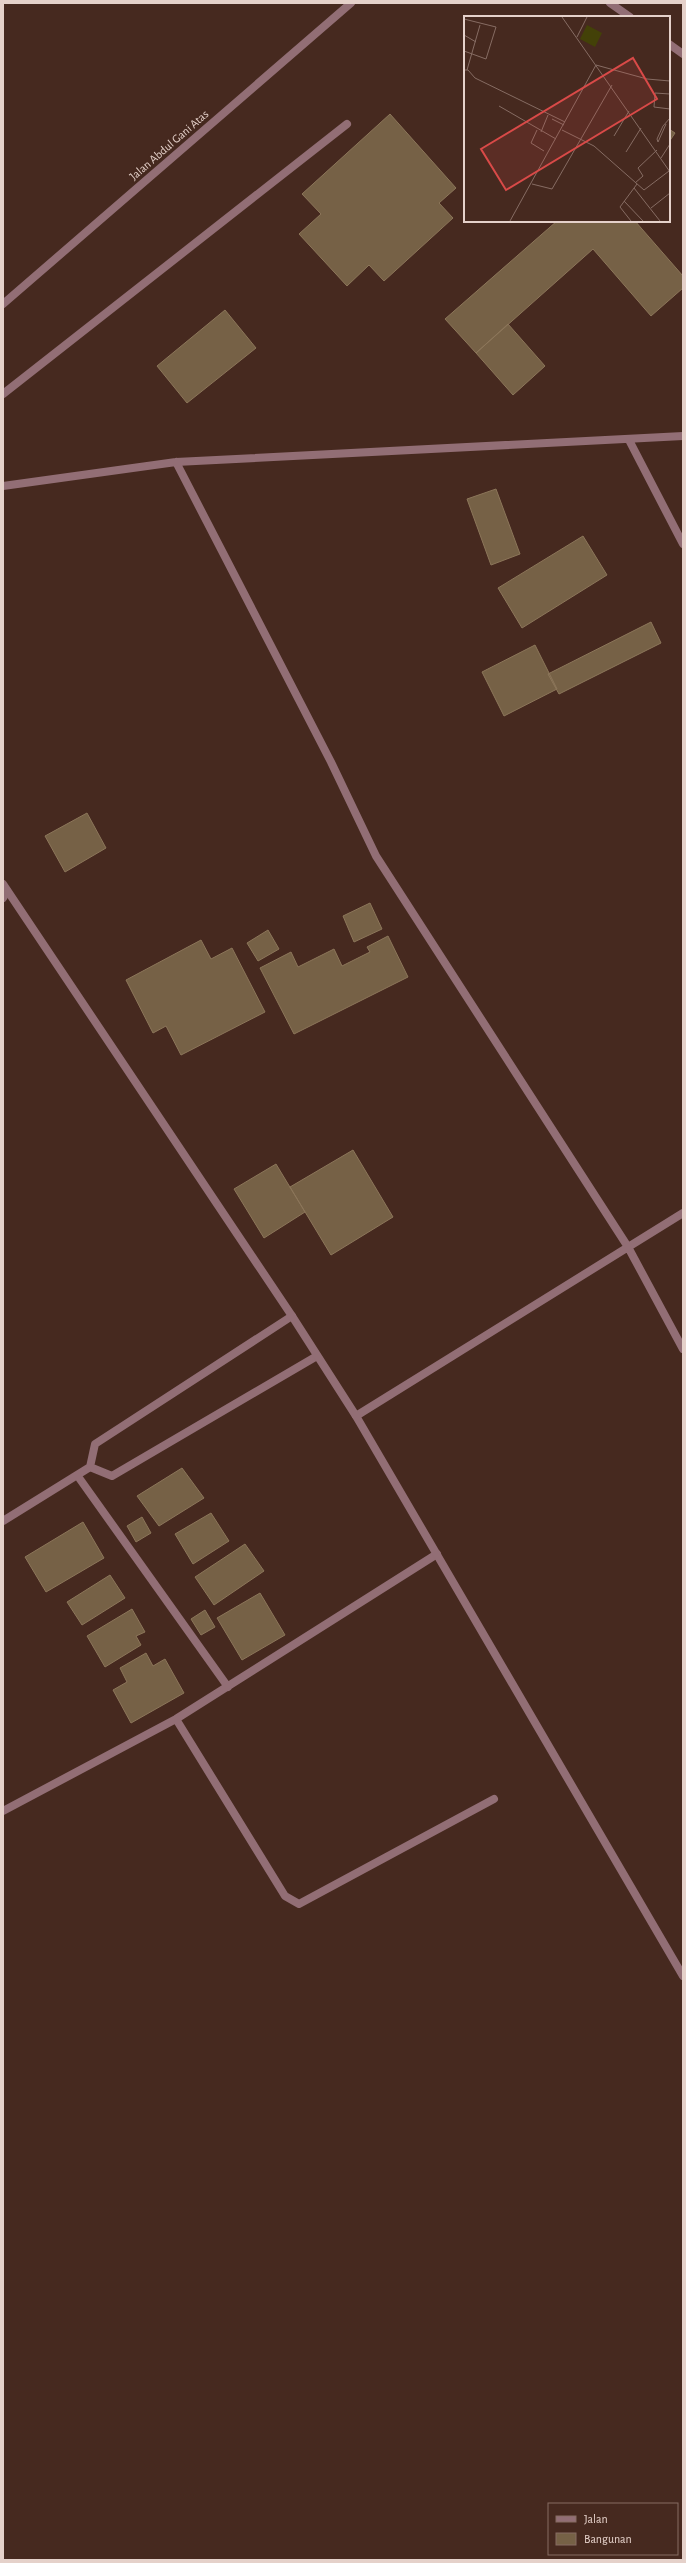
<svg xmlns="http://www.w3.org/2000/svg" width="686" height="2563" font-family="'Alegreya Sans',sans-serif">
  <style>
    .building { fill: #766146; stroke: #8c765a }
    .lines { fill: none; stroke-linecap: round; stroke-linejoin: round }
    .service { stroke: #926e75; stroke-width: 8 }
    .minor { stroke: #926e75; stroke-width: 8 }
    .tertiary { stroke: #926e75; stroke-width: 8 }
    .labels { text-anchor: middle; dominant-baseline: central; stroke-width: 4; stroke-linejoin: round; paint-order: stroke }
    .street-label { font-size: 12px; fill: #e5d1ca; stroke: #46291f }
    .inset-road { fill: none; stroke: #866c63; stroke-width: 1 }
    .view { fill: #d94a48; fill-opacity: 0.15; stroke: #d94a48; stroke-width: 2 }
    .inset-edge { fill: none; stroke: #e5d1ca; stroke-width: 2 }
  </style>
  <rect width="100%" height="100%" fill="#46291f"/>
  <path class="building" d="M390 114 456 188 439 203 453 218 384 281 369 265 347 286 299 234 321 214 302 194Z
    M669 129 675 133 669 142Z
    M557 221H635L683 276V288L651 316 593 249 476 353 445 319Z
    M225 310 256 348 187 403 157 366Z
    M508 324 545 366 513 395 476 353Z
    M496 489 520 554 491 565 467 499Z
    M583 536 607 575 522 628 498 588Z
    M651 622 661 643 559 694 548 674Z
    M535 645 557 689 504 716 482 672Z
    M87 813 106 848 65 872 45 836Z
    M370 903 382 929 354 942 343 916Z
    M268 930 279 949 258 961 247 943Z
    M388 936 408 977 294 1034 260 968 291 952 298 967 334 949 342 966 370 952 367 947Z
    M201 940 211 959 232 948 265 1012 181 1055 166 1026 153 1033 126 980Z
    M353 1150 393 1217 331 1255 290 1187Z
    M276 1164 305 1212 264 1238 234 1189Z
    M182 1468 204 1498 159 1526 137 1496Z
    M211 1513 229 1541 193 1564 175 1534Z
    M142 1517 151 1533 136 1542 127 1526Z
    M83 1522 104 1558 46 1592 25 1557Z
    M245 1544 264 1571 214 1605 195 1577Z
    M110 1575 125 1598 82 1625 67 1602Z
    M260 1593 285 1635 242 1660 217 1618Z
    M132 1609 145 1632 136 1636 141 1645 105 1667 87 1636Z
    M205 1610 215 1627 201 1635 191 1619Z
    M146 1653 153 1666 165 1659 184 1693 131 1723 113 1690 127 1682 120 1668Z"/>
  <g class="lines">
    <path class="service" d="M3 394 347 124
      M3 898 7 891"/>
    <path class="minor" d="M610 3 630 17
      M669 44 683 54
      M629 440 683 544
      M176 462 331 762 376 856 628 1247 683 1349
      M3 486 176 462 683 436
      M356 1416 683 1213
      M90 1467 112 1476 317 1356
      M77 1475 228 1687
      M3 1521 90 1467 95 1444 292 1316
      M176 1719 285 1896 299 1904 494 1799
      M3 1811 176 1719 437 1554"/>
    <path class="tertiary" d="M3 304 351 3
      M3 884 292 1316 356 1416 683 1976"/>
  </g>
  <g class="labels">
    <g class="street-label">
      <text transform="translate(169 145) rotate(-41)">Jalan Abdul Gani Atas</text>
    </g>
  </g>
  <g transform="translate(464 16)">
    <rect width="206" height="206" fill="#46291f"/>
    <path d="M123 9 138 17 131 31 116 23Z" fill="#434108"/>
    <path class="inset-road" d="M98 1 206 156M0 3 32 11 22 43 0 35M0 19 12 26M113 21 123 1M132 49 183 63 206 65M0 54H4L11 62 101 106M3 54 16 9M206 78 191 77 190 91 206 93M35 90 92 123M88 103 100 109M73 114 67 127 80 135M98 114 130 130 180 174 205 155M77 116 84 99M150 120 165 95M194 126 193 123 199 110 206 102M194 126 202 108M162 136 177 112M197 142 206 128M171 167 179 160 174 152 193 134M68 168 88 173 148 69M170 172 196 205M160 185 179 205M187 192 206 177M46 205 132 49M167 205 156 191 173 168"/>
    <path class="view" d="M169 42 193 83 42 174 17 133Z"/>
    <rect width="206" height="206" class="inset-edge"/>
  </g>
  <rect width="686" height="2563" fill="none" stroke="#e5d1ca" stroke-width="8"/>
  <rect x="548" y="2503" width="130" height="52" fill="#46291f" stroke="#866c63"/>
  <rect x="556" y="2516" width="20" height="6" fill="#926e75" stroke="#866c63"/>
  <text x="584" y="2523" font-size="12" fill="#e5d1ca">Jalan</text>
  <rect x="556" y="2533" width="20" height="12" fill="#766146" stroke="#866c63"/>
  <text x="584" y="2543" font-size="12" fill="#e5d1ca">Bangunan</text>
</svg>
